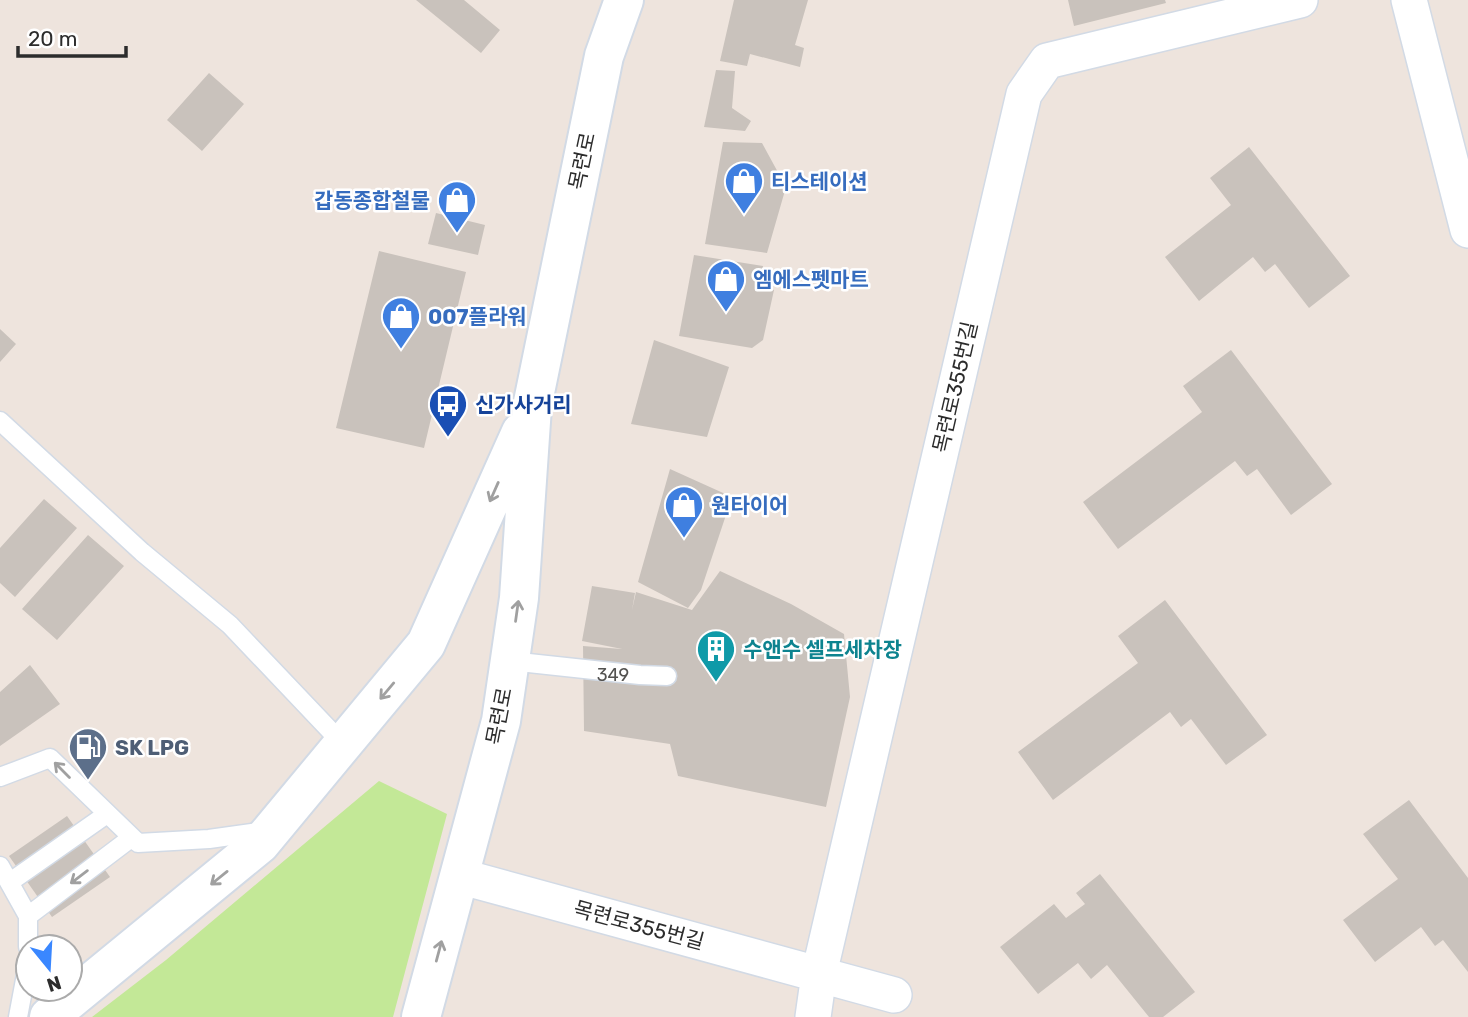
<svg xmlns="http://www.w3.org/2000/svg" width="1468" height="1017" font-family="Rubik,'Noto Sans KR',sans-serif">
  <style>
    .green { fill: #c3e897 }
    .building { fill: #c9c2bc }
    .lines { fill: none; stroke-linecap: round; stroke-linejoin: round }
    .lane-casing { stroke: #d2dae5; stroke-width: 21 }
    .street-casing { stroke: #d2dae5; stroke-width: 38 }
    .secondary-casing { stroke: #d2dae5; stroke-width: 42 }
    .lane { stroke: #fff; stroke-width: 18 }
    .street { stroke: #fff; stroke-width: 35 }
    .secondary { stroke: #fff; stroke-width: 38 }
    .oneway { stroke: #a0a0a0 }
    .labels { text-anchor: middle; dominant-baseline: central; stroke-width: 5; stroke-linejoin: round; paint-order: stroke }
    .number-label { font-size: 18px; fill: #535250 }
    .street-label { font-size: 21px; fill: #2c2c2c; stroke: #fff }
    .shop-label { font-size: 21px; font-weight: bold; fill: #366cbe; stroke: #fff; text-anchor: start }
    .transit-label { font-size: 21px; font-weight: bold; fill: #164399; stroke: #fff; text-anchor: start }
    .culture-label { font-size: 21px; font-weight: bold; fill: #0d838f; stroke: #fff; text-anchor: start }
    .service-label { font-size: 21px; font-weight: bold; fill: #4e5e75; stroke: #fff; text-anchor: start }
  </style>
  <rect width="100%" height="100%" fill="#eee4dd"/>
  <path class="green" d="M379 781 447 814 393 1017H92L166 960Z"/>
  <path class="building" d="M416 0H464L500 30 481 53Z
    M734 0H808L795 45 804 48 800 67 750 54 747 66 720 61Z
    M1068 0H1165L1166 3 1074 26Z
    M716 70 735 71 732 108 751 121 745 131 704 127Z
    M209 73 244 104 202 151 167 120Z
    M723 142 762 143 786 187 767 253 705 244Z
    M1249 147 1350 276 1309 308 1275 264 1265 272 1253 257 1199 301 1165 257 1231 205 1210 178Z
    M436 213 485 225 478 255 428 244Z
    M379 251 466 272 424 448 336 428Z
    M694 255 763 266 762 286 774 290 763 340 752 348 679 336Z
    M0 329 16 344 0 362Z
    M654 340 729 367 707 437 631 424Z
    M1231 350 1332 484 1291 515 1257 469 1247 476 1235 461 1118 549 1083 502 1202 412 1183 386Z
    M670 469 732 497 701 590 688 608 638 582Z
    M44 499 77 528 15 597 0 583V548Z
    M88 535 124 566 57 640 22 609Z
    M720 571 791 604 844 634 850 697 826 807 678 776 670 744 584 731 583 646 622 649 582 641 592 586 635 593 632 610 636 592 692 610Z
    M1165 600 1267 735 1226 765 1191 719 1181 727 1170 712 1053 800 1018 752 1138 663 1118 636Z
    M30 665 60 704 0 746V692Z
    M1409 800 1468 878V972L1443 940 1435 946 1421 927 1375 962 1343 920 1398 879 1363 834Z
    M67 816 110 877 52 917 9 856Z
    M1100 874 1195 992 1163 1017H1149L1107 965 1091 979 1078 963 1038 994 1000 947 1054 904 1066 918 1085 904 1076 893Z"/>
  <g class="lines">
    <g class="lane-casing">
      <path id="lane" d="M0 421 142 552 230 625 343 744
        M510 661 640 675 667 676
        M0 777 50 758 138 843 209 839 265 831
        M0 866 28 916V947
        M10 882 107 814
        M28 916 131 838
        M18 1017 28 964"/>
    </g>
    <g class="street-casing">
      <path id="street" d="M1409 0 1468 230
        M459 876 894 995
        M813 1017 819 974 1024 94 1047 61 1300 0"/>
    </g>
    <g class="secondary-casing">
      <path id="secondary" d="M49 1017 260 844 426 644 521 432
        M421 1017 501 721 519 598 532 407 604 56 624 0"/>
    </g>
    <use href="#lane" class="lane"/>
    <use href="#street" class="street"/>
    <use href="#secondary" class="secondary"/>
  </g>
  <defs><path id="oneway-shaft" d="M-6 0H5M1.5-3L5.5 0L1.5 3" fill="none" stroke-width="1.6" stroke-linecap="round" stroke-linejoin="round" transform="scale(1.75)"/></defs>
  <g class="oneway">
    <use href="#oneway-shaft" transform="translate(494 492) rotate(114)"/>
    <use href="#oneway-shaft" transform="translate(517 611) rotate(-82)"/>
    <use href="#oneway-shaft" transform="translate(387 691) rotate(130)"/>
    <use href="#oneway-shaft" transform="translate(62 770) rotate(-135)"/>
    <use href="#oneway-shaft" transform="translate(79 877) rotate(143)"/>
    <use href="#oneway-shaft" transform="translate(219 878) rotate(141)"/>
    <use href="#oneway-shaft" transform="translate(439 951) rotate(-75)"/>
  </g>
  <defs>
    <g id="shop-pin" transform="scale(2.0125)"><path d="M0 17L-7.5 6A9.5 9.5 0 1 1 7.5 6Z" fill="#3f7fe0" stroke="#fff"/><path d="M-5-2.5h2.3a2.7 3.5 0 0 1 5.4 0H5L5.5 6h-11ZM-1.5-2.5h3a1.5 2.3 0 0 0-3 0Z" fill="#fff"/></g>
    <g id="bus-pin" transform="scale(2.0125)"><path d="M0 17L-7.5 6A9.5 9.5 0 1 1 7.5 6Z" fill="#1a4fb4" stroke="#fff"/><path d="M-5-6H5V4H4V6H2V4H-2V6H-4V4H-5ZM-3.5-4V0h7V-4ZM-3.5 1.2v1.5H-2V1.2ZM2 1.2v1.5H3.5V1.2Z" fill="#fff"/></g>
    <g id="building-pin" transform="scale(2.0125)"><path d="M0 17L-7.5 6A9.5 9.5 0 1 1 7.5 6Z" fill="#0f9aa8" stroke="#fff"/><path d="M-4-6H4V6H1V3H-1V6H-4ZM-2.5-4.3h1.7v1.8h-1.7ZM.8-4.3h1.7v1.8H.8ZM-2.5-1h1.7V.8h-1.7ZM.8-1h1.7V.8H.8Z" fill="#fff"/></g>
    <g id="fuel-pin" transform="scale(2.0125)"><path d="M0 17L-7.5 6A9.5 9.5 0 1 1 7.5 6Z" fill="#5c6f8a" stroke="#fff"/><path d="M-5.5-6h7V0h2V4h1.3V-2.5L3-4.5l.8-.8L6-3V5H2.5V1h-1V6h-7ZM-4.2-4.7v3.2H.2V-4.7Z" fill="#fff"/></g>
  </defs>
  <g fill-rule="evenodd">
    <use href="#shop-pin" x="744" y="181"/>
    <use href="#shop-pin" x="457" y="200"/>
    <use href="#shop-pin" x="726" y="279"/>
    <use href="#shop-pin" x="401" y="316"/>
    <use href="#bus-pin" x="448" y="404"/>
    <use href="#shop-pin" x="684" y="505"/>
    <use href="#building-pin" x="716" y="649"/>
    <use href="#fuel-pin" x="88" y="747"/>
  </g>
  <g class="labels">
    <g class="number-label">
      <text x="613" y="675">349</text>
    </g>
    <g class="street-label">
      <text transform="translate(582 161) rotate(-78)">목련로</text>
      <text transform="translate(955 387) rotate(-77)">목련로355번길</text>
      <text transform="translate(499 716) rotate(-79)">목련로</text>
      <text transform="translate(639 925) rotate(15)">목련로355번길</text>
    </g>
    <g class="shop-label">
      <text x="771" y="181">티스테이션</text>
      <text x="430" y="200" text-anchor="end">갑동종합철물</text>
      <text x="753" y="279">엠에스펫마트</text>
      <text x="428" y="316">007플라워</text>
      <text x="711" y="505">원타이어</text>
    </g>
    <g class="transit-label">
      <text x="475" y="404">신가사거리</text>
    </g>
    <g class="culture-label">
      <text x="743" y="649">수앤수 셀프세차장</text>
    </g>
    <g class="service-label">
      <text x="115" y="747">SK LPG</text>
    </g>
  </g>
  <g transform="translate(49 968) rotate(162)"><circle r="33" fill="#ffffff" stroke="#ababab" stroke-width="2"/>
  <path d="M0-5L12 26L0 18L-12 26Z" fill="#3a87ff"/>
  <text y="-10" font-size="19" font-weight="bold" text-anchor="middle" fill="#2c2c2c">N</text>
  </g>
  <path d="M18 46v10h108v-10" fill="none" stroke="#2c2c2c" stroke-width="3.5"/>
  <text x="28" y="46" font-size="21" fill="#2c2c2c" stroke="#ffffff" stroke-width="5" paint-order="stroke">20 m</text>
</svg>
